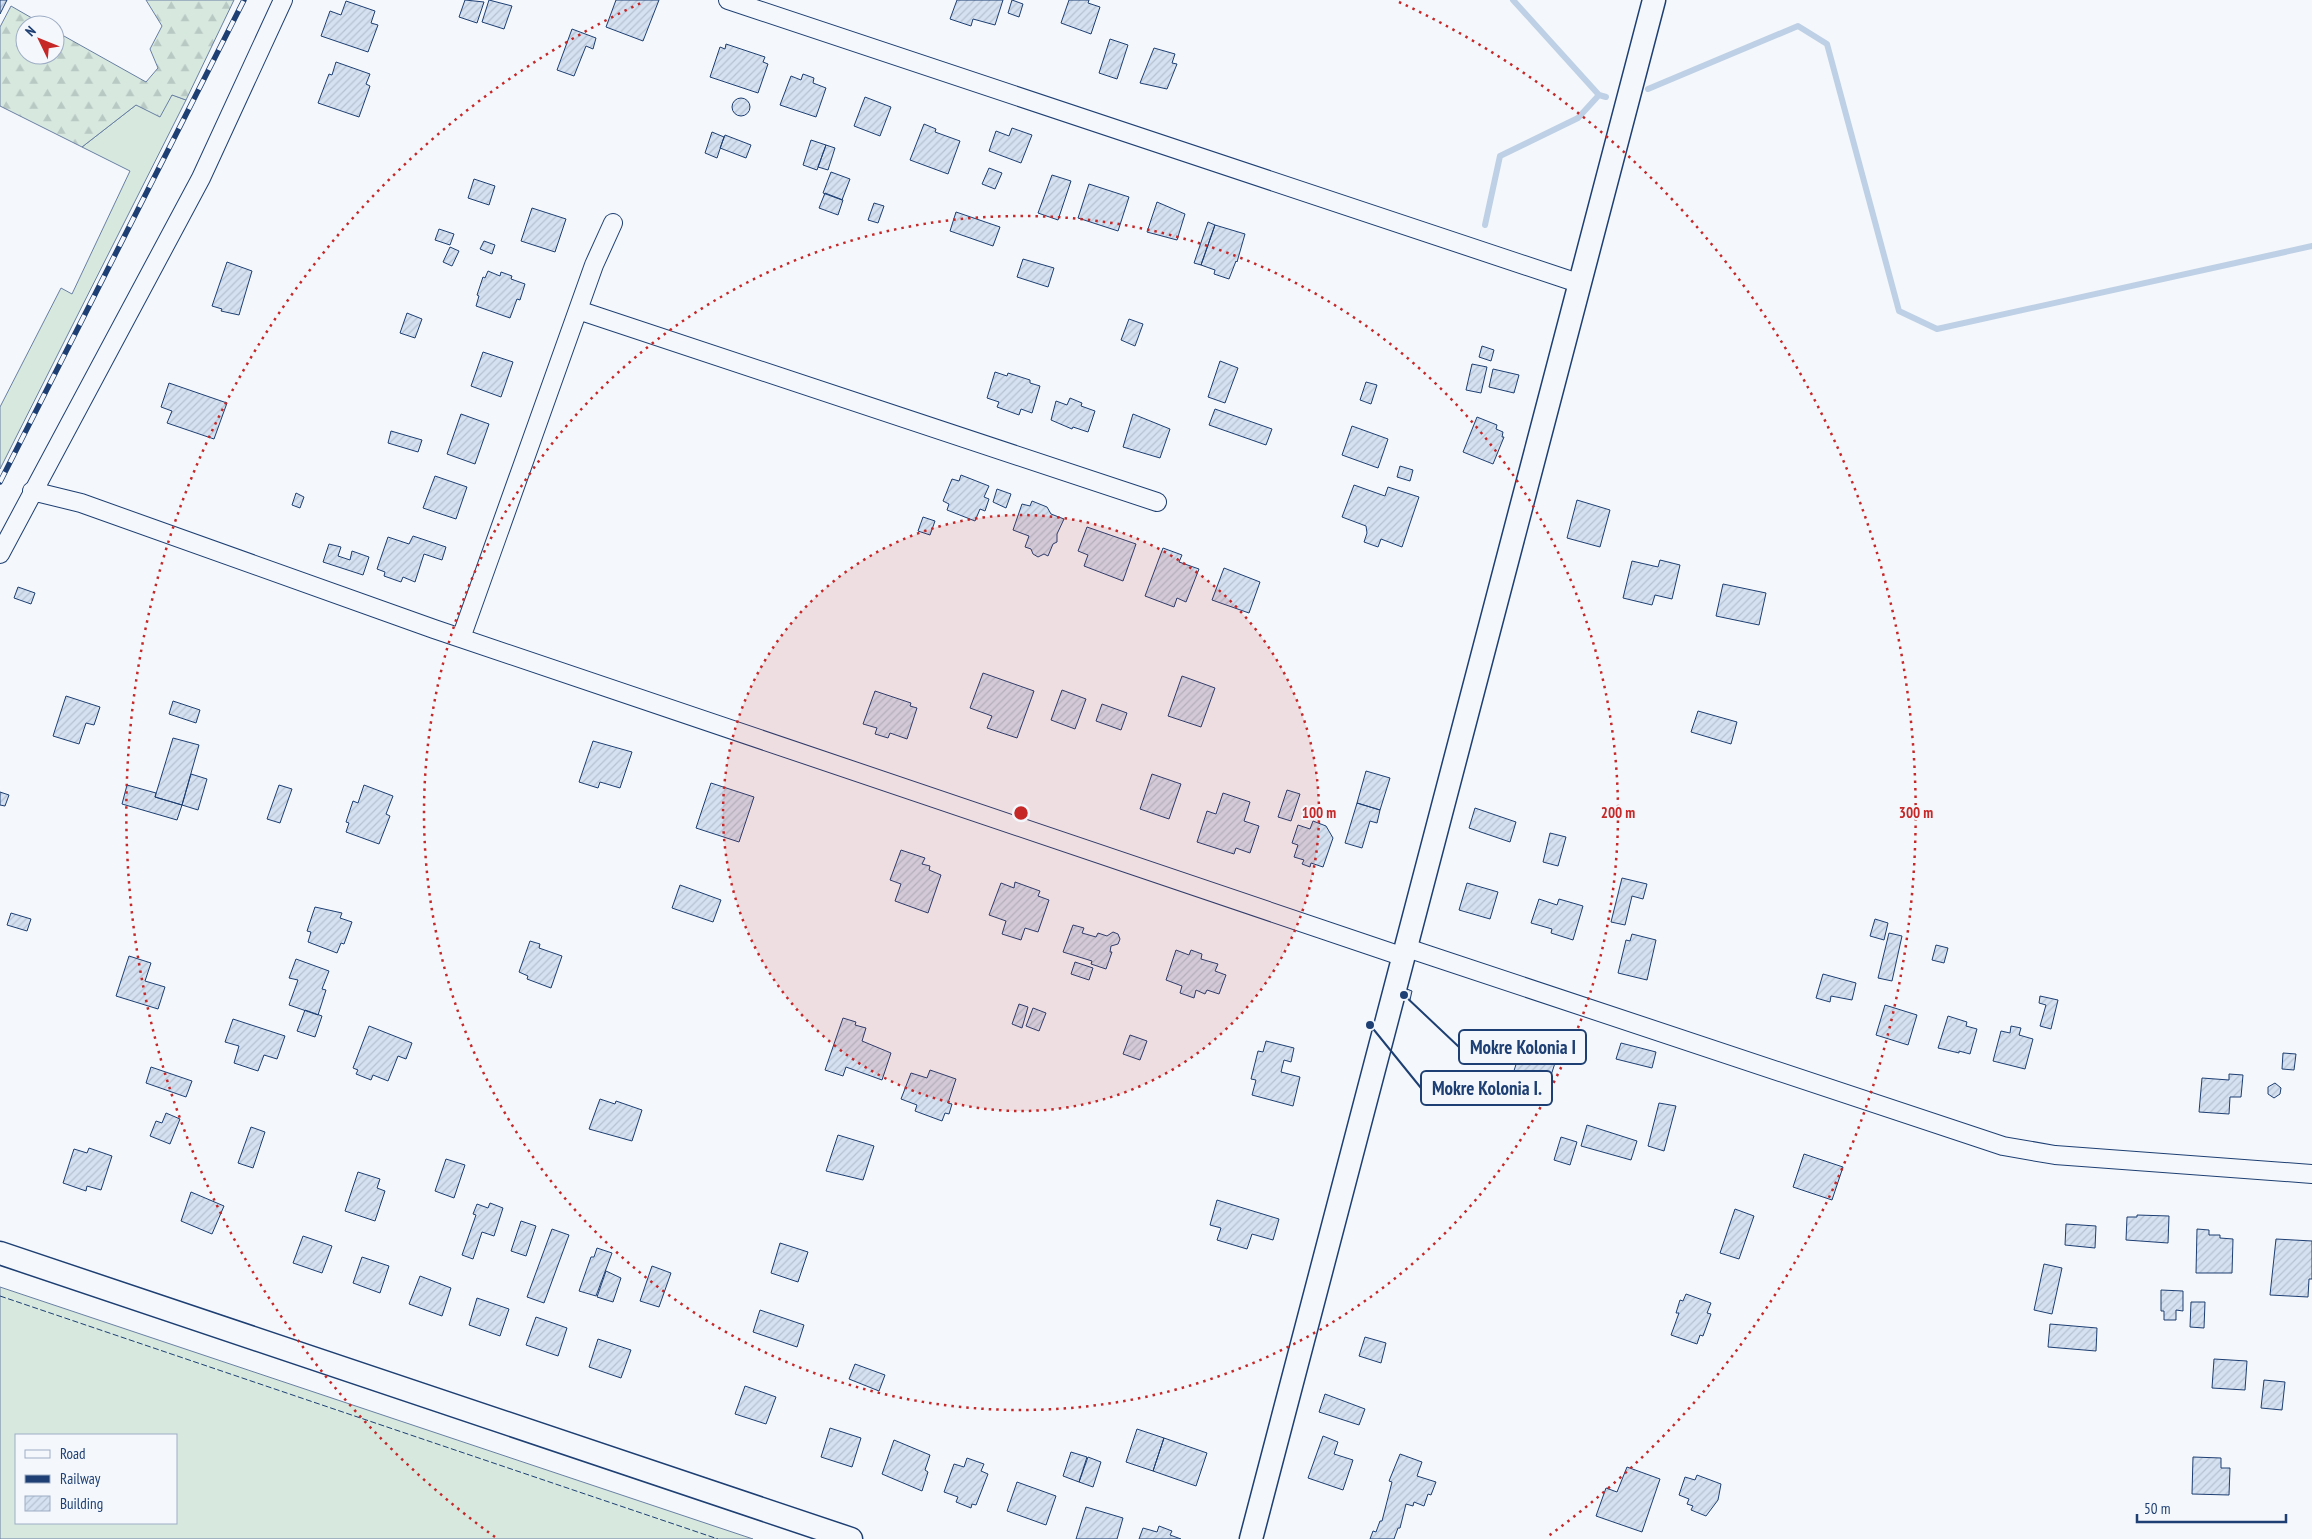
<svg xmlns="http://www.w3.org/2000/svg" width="2312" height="1539" font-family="'PT Sans Narrow',sans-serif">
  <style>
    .grass { fill: #d7e8df; stroke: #687fa3; fill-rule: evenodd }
    .forest { fill: url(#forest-firs); stroke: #687fa3 }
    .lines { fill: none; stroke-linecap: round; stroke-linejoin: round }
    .stream { stroke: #bed0e5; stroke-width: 6 }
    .building { fill: url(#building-hatch); stroke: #1d3f73 }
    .minor-casing { stroke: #1d3f73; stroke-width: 20 }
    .tertiary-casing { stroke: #1d3f73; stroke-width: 25 }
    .minor { stroke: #f4f7fb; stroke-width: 18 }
    .tertiary { stroke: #f4f7fb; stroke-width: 22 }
    .rail-casing { stroke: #1d3f73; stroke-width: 5.5 }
    .rail { stroke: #f4f7fb; stroke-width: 4; stroke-dasharray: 11; stroke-linecap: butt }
    .fence { stroke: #1d3f73; stroke-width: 1; stroke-dasharray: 6 2.5; stroke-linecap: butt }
    .ring { fill: none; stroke: #c62828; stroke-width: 2.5; stroke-dasharray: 2.5 5 }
    .centre { fill: #c62828; stroke: #f4f7fb; stroke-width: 2.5 }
    .ring-label { font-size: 15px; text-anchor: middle; font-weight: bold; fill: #c62828; stroke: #f4f7fb; stroke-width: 4; stroke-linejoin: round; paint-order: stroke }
    .leader { fill: none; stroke: #1d3f73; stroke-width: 2 }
    .callout-dot { fill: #1d3f73; stroke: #f4f7fb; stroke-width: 2 }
    .callout { fill: #f4f7fb; stroke: #1d3f73; stroke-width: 2 }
    .callout-label { font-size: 19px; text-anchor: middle; font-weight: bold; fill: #1d3f73 }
  </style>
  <defs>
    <pattern id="forest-firs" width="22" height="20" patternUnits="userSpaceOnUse" patternTransform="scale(1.25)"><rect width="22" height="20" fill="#d7e8df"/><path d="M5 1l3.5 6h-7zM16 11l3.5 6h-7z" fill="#b8c8c3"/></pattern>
    <pattern id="building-hatch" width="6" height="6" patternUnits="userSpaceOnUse" patternTransform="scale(1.25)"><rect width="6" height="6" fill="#d5e0f0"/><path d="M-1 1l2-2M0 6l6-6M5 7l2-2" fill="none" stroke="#b6c1d1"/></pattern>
  </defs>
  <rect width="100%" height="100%" fill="#f4f7fb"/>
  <path class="grass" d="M173 95 186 100 0 469V407L61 288 72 294 130 171 82 147 136 105Z
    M0 1287 753 1539H0ZM16 1435H176V1523H16Z"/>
  <path class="forest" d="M146 0H234L186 100 172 95 160 117 136 105 82 147 0 106V27L11 6 44 25H25V55H55V31L146 82 158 68 150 49 162 26Z"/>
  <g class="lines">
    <path class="stream" d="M1513 0 1599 95
      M1648 89 1798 26 1827 44 1899 311 1937 329 2312 246
      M1485 225 1500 156 1578 118 1599 95 1606 97"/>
  </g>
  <path class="building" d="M0 0H7L0 14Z
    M465 0 484 2 477 23 459 17Z
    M489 0 512 6 504 29 482 22Z
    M616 0H659L643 41 606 27Z
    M957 0H1003L995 25 973 19 971 26 950 19Z
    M1012 0 1023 4 1019 17 1008 13Z
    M1069 0H1089L1088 3 1100 7 1091 34 1061 23Z
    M346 1 375 11 371 23 378 25 368 52 321 36 330 11 341 15Z
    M572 29 596 38 593 49 586 46 574 76 557 70Z
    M1110 39 1128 45 1117 79 1099 73Z
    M726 44 765 57 763 62 768 64 758 93 710 77 720 47 725 49Z
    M1154 48 1175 54 1172 63 1177 64 1167 89 1140 83Z
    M336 62 370 74 366 84 370 86 359 117 318 103 329 74 332 75Z
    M803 74 814 78 813 83 826 88 816 117 780 105 791 76 801 80Z
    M865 97 891 107 880 136 854 126Z
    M732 107a9 9 0 1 1 18 0a9 9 0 1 1-18 0Z
    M924 124 936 129 935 132 960 141 948 174 910 160Z
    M1012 128 1032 135 1021 163 989 151 996 131 1009 136Z
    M712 132 724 137 717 158 705 153Z
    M725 135 751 145 746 158 720 148Z
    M811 140 826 145 817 170 803 165Z
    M826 145 835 148 828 170 818 167Z
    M989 168 1002 173 995 189 982 184Z
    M831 172 850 179 842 200 823 193Z
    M1052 175 1071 181 1058 220 1038 213Z
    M474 179 495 186 489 205 468 198Z
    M1089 184 1129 197 1118 231 1078 218Z
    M825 193 843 200 838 215 819 208Z
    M1157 202 1185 214 1177 240 1147 232Z
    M874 203 884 206 878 223 868 220Z
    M532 208 566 219 555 252 521 241Z
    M956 212 1000 227 993 246 950 231Z
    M1208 222 1215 225 1201 265 1194 263Z
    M1215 225 1245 234 1237 262 1236 261 1229 279 1214 274 1215 270 1201 265Z
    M439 229 454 234 450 245 435 240Z
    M484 241 495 245 492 254 480 249Z
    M450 247 459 251 452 266 443 262Z
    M1023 259 1054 268 1048 287 1017 277Z
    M227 262 252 271 239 315 221 311 222 309 212 306Z
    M488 271 500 276 501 272 512 276 511 279 525 284 520 300 517 299 510 318 476 306 479 296 477 295 483 277 485 278Z
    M407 313 422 319 415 338 400 333Z
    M1129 319 1143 324 1135 346 1121 340Z
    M1482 346 1494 350 1491 361 1479 357Z
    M483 352 513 362 501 397 471 386Z
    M1220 361 1238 368 1225 403 1208 397Z
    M1472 364 1487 367 1481 393 1466 390Z
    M1493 369 1519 375 1514 393 1489 387Z
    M995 372 1007 376 1008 373 1030 380V383L1040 386 1032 413 1021 409 1019 415 997 407 999 402 987 398Z
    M1366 382 1377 385 1371 404 1360 400Z
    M169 383 227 403 214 439 167 423 172 411 161 407Z
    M1070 398 1082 403 1081 406 1095 411 1088 432 1073 427 1072 429 1051 420 1056 401 1067 405Z
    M1215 409 1272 429 1266 445 1209 425Z
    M461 414 489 424 475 464 447 454Z
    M1133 414 1170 429 1160 458 1123 447Z
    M1477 417 1497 425 1496 429 1503 432 1502 437H1504L1493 464 1463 452Z
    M1352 426 1388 439 1378 468 1342 455Z
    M391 431 422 440 418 452 388 443Z
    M1400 466 1413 470 1410 481 1397 477Z
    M961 475 989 486 984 497 989 499 985 511 980 509 975 521 947 510 949 504 943 501 952 479 959 481Z
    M435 476 467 487 456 519 423 508Z
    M1354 485 1385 496 1388 487 1419 497 1402 547 1381 539 1378 547 1364 542 1367 533 1366 526 1342 517Z
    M997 489 1011 494 1006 508 993 502Z
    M296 493 304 497 300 508 292 505Z
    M1577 500 1610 510 1600 547 1567 538Z
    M1032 501 1047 507 1051 514 1064 519 1057 534V542L1053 544 1048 556 1044 554 1038 557 1033 554 1031 549 1025 547 1029 536 1013 530 1022 504 1030 506Z
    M923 517 935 521 930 535 918 531Z
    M1087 527 1136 544 1123 581 1084 566 1088 555 1078 551Z
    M413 536 446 547 442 560 424 554 415 582 403 577 401 582 384 576 385 572 377 569 388 537 409 544Z
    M329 544 341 547 338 556 350 560 352 551 369 557 363 575 323 562Z
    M1163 548 1182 555 1179 562 1199 569 1186 602 1177 598 1174 607 1145 596Z
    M1660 560 1680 565 1672 599 1655 595 1652 605 1623 598 1632 561 1658 567Z
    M1224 568 1260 582 1249 613 1212 600Z
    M1723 584 1766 593 1759 625 1716 616Z
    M18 587 35 593 31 604 14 598Z
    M983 673 1034 691 1017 738 987 728 992 716 970 708Z
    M1182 676 1215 688 1201 727 1168 716Z
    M1062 690 1086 699 1075 729 1051 720Z
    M875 691 911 703 910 706 917 708 907 739 890 733 888 738 875 734 877 728 863 724Z
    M66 696 100 707 94 725 86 723 79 744 53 736Z
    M173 701 200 710 196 723 169 714Z
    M1102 704 1127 713 1121 730 1096 721Z
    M1698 711 1737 722 1731 744 1691 732Z
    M173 738 199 745 182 805 155 797Z
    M593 741 632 752 620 788 600 782 598 788 579 782Z
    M1366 771 1390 778 1380 810 1357 803Z
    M191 774 207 779 198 810 182 805Z
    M1152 774 1181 784 1169 819 1140 809Z
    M711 783 754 797 739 842 696 828Z
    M127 785 156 793 155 797 182 805 177 820 122 804Z
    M279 785 292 789 280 823 267 819Z
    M364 785 393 796 386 814 390 816 379 844 346 832 349 823 346 822 353 801 358 803Z
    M1287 790 1300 794 1291 821 1278 817Z
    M0 792 9 795 5 806 0 805Z
    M1223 793 1250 802 1244 821 1259 826 1250 853 1236 848 1234 854 1197 842 1207 811 1216 814Z
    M1357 803 1380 810 1377 823 1370 821 1362 848 1345 843Z
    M1475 808 1516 822 1510 842 1469 828Z
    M1313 821 1326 826 1333 838 1323 867 1311 863 1310 867 1302 864 1304 860 1294 857 1298 845 1292 843 1298 825 1310 829Z
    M1550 833 1566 837 1558 866 1543 862Z
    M901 850 925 858 922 864 930 866 929 870 941 875 928 913 895 901 901 884 890 880Z
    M1622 878 1647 884 1643 899 1632 896 1625 925 1611 922Z
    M1015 882 1040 891 1038 896 1049 900 1038 932 1025 928 1021 940 1002 934 1006 921 989 915 1001 883 1014 888Z
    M1467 883 1498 892 1490 919 1459 910Z
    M680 885 721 900 713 922 672 908Z
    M1539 899 1557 905 1559 899 1583 906 1573 940 1551 933 1552 929 1531 923Z
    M315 907 342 913 340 918 352 922 344 944 341 943 337 953 308 942 311 932 307 931Z
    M11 913 31 919 27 931 7 925Z
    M1875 919 1888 923 1884 940 1870 936Z
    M1073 925 1084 928 1082 933 1096 937 1098 933 1107 936 1113 932 1118 934 1120 939 1118 944 1111 946 1110 952H1112L1106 969 1091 964 1092 961 1063 952Z
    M1889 933 1902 936 1892 981 1878 978Z
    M1632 934 1656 940 1647 980 1618 973 1626 940 1630 941Z
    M530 941 540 944 539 948 562 956 551 988 527 979 528 976 519 972Z
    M1936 945 1948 948 1944 963 1932 960Z
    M1176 950 1189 955 1191 950 1202 954 1201 959 1218 964 1215 971 1226 975 1219 994 1207 990 1205 994 1196 990 1194 998 1180 993 1182 986 1166 980Z
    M129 956 151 963 145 981 165 987 158 1009 116 996Z
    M296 959 329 971 322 989 326 990 318 1015 289 1005 298 980 289 978Z
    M1075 962 1093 968 1089 980 1071 974Z
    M1823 974 1856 983 1852 1000 1831 996 1830 1002 1816 998Z
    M1407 989 1412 991 1410 1000 1405 998Z
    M2040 996 2058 1000 2051 1029 2040 1026 2046 1005 2039 1003Z
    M1019 1004 1028 1007 1022 1028 1012 1024Z
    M1885 1005 1917 1015 1908 1045 1876 1035Z
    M1033 1008 1046 1013 1039 1031 1026 1026Z
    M305 1010 322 1016 315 1037 297 1031Z
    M1948 1016 1967 1022 1966 1026 1977 1029 1970 1054 1959 1051V1053L1938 1048Z
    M843 1018 856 1022 855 1025 866 1028 862 1041 891 1053 882 1080 846 1067 843 1076 825 1070Z
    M233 1019 285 1036 277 1059 264 1055 258 1071 234 1063 239 1046 225 1042Z
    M369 1026 412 1043 406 1059 398 1056 388 1081 373 1075 371 1080 356 1074 358 1070 353 1068Z
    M2011 1026 2021 1028 2019 1035 2033 1039 2025 1069 1993 1061 2001 1031 2010 1033Z
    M1130 1035 1147 1041 1140 1060 1123 1054Z
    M1266 1041 1294 1048 1291 1062 1284 1060 1281 1072 1300 1077 1293 1106 1252 1095 1256 1080 1251 1079 1258 1051 1263 1052Z
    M1621 1043 1656 1052 1652 1068 1616 1059Z
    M1520 1052 1555 1063 1546 1091 1511 1080Z
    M2283 1053 2296 1054 2294 1070 2282 1069Z
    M151 1067 192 1081 186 1097 146 1083Z
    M930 1070 956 1079 948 1103 952 1104 949 1114 945 1113 942 1121 915 1111 917 1105 901 1099 911 1073 927 1078Z
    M2229 1074 2243 1075 2241 1097H2230L2229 1114 2199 1112 2202 1078 2229 1080Z
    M2275 1083 2281 1088 2280 1094 2274 1098 2268 1094V1087Z
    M600 1099 615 1104 616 1101 642 1110 632 1141 589 1129Z
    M1659 1103 1676 1106 1664 1151 1648 1146Z
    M166 1113 180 1119 170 1144 150 1136 156 1121 162 1123Z
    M1587 1125 1637 1141 1631 1160 1581 1146Z
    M251 1127 265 1132 253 1168 238 1163Z
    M838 1135 874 1146 863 1180 826 1171Z
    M1561 1137 1577 1142 1570 1165 1554 1160Z
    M89 1148 112 1156 101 1190 87 1186 86 1191 63 1183 74 1149 87 1153Z
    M1804 1154 1843 1167 1832 1200 1793 1187Z
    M446 1159 465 1165 454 1198 435 1191Z
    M358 1172 380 1179 377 1188 385 1191 375 1221 345 1211Z
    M191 1192 224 1206 212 1234 181 1221Z
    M1217 1200 1279 1219 1273 1240 1252 1234 1247 1249 1217 1240 1221 1228 1210 1225Z
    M490 1203 503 1208 494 1236 482 1232 473 1259 462 1255 476 1215 473 1214 477 1204 488 1208Z
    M1735 1209 1754 1216 1739 1259 1720 1253Z
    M2137 1215 2169 1216 2168 1243 2126 1240 2127 1217H2137Z
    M521 1221 536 1226 526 1256 511 1251Z
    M2066 1224 2096 1226 2095 1248 2065 1245Z
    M552 1229 569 1235 544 1303 527 1297Z
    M2197 1229 2209 1230V1235H2220V1238L2233 1239 2232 1273H2196Z
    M303 1236 332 1246 322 1273 293 1263Z
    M2276 1239 2312 1241V1279H2309L2308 1297 2270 1295Z
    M780 1243 808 1252 798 1282 771 1273Z
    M597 1248 612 1253 596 1296 579 1291 591 1257H594Z
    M362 1257 389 1266 380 1293 353 1283Z
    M2044 1264 2062 1268 2052 1314 2034 1310Z
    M652 1266 671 1273 659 1307 640 1301Z
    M606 1271 621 1278 613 1302 597 1297Z
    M420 1276 451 1288 442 1316 409 1304Z
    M2161 1290 2183 1291V1311L2176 1310V1320H2164V1311H2161Z
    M1686 1294 1711 1303 1707 1313 1711 1314 1703 1336 1700 1335 1697 1344 1671 1335 1679 1313H1676L1680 1300 1683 1301Z
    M477 1298 509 1309 500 1336 469 1325Z
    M2191 1302H2205L2204 1328 2190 1327Z
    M760 1310 804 1325 797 1347 753 1332Z
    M536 1317 567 1328 558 1356 526 1345Z
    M2050 1324 2097 1328 2096 1351 2048 1347Z
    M1365 1337 1386 1343 1381 1363 1359 1356Z
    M598 1339 631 1350 621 1378 589 1367Z
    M2214 1359 2247 1361 2245 1390 2212 1388Z
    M855 1364 885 1375 879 1391 849 1379Z
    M2264 1380 2285 1382 2282 1410 2261 1408Z
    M745 1386 776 1397 766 1424 735 1414Z
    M1325 1394 1365 1409 1359 1425 1319 1412Z
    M830 1428 861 1438 852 1467 821 1457Z
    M1137 1429 1164 1438 1153 1471 1126 1462Z
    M1323 1436 1338 1442 1334 1454 1353 1460 1343 1490 1308 1478Z
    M1164 1438 1207 1453 1196 1486 1153 1471Z
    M894 1440 930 1455 925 1470 928 1472 922 1491 882 1474Z
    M1071 1452 1087 1457 1079 1482 1063 1476Z
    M1400 1454 1422 1462 1417 1476 1436 1482 1431 1495 1428 1494 1424 1506 1414 1502 1413 1506 1406 1504 1400 1528H1398L1394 1539H1370L1373 1531 1376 1532 1380 1521H1382L1392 1482 1389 1481Z
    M1088 1457 1101 1462 1093 1487 1079 1482Z
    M2193 1457 2221 1458V1468H2230L2229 1495 2192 1494Z
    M967 1458 984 1464 981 1471 988 1474 976 1505 972 1504 971 1508 956 1502 958 1497 944 1492 954 1464 964 1467Z
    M1627 1467 1660 1479 1642 1532 1596 1516 1606 1488 1617 1492Z
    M1697 1475 1721 1484 1718 1500 1706 1516 1691 1510 1693 1506 1687 1504 1689 1499 1679 1495 1685 1477 1695 1480Z
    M1017 1482 1056 1496 1046 1525 1007 1511Z
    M1086 1507 1123 1518 1117 1539H1076Z
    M1159 1526 1172 1531 1170 1535 1181 1539H1139L1143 1528 1157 1532Z"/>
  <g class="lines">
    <g class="minor-casing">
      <path id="minor" d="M728 0 1581 284
        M578 310 1157 502
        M32 491 81 503 434 629 1404 957
        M0 554 201 178 283 0
        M461 638 594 265 613 223
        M1407 948 2003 1146 2055 1155 2312 1174"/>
    </g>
    <g class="tertiary-casing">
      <path id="tertiary" d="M0 1253 851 1539
        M1251 1539 1654 0"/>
    </g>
    <use href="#minor" class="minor"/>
    <use href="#tertiary" class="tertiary"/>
    <g class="rail-casing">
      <path id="rail" d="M0 482 244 0"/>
    </g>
    <use href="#rail" class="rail"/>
    <path class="fence" d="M0 1296 718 1539"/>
  </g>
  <circle cx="1021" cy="813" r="298" fill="#c62828" fill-opacity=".12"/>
  <g class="ring">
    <circle cx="1021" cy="813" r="298"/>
    <circle cx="1021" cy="813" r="597"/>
    <path d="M495 1537A895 895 0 0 1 643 2M1399 2A895 895 0 0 1 1547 1537"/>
  </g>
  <circle cx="1021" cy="813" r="8" class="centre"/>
  <g class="ring-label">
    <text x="1319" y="818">100 m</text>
    <text x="1618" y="818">200 m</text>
    <text x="1916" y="818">300 m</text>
  </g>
  <path class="leader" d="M1404 995L1459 1047M1370 1025L1421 1088"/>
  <g class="callout-dot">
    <circle cx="1404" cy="995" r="5"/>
    <circle cx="1370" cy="1025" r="5"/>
  </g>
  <g class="callout">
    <rect x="1459" y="1030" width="127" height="34" rx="5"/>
    <rect x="1421" y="1071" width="131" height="34" rx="5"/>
  </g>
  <g class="callout-label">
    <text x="1523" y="1054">Mokre Kolonia I</text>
    <text x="1487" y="1095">Mokre Kolonia I.</text>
  </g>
  <rect x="15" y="1434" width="162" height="90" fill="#f4f7fb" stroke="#9eadc5"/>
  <rect x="25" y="1450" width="25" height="8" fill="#f4f7fb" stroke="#9eadc5"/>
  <text x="60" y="1459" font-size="15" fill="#1d3f73">Road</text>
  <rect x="25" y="1475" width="25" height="8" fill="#1d3f73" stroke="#9eadc5"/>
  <text x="60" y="1484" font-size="15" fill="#1d3f73">Railway</text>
  <rect x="25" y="1496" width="25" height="15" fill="url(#building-hatch)" stroke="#9eadc5"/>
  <text x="60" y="1509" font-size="15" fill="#1d3f73">Building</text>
  <g transform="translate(40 40) rotate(313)"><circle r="24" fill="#f4f7fb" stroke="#9eadc5"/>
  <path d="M0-4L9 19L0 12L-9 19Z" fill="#c62828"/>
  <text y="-8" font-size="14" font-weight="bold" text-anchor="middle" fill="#1d3f73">N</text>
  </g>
  <path d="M2137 1514v8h149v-8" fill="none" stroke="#1d3f73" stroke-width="2.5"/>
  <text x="2144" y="1514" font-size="15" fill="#1d3f73" stroke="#f4f7fb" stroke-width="4" paint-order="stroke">50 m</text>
</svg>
